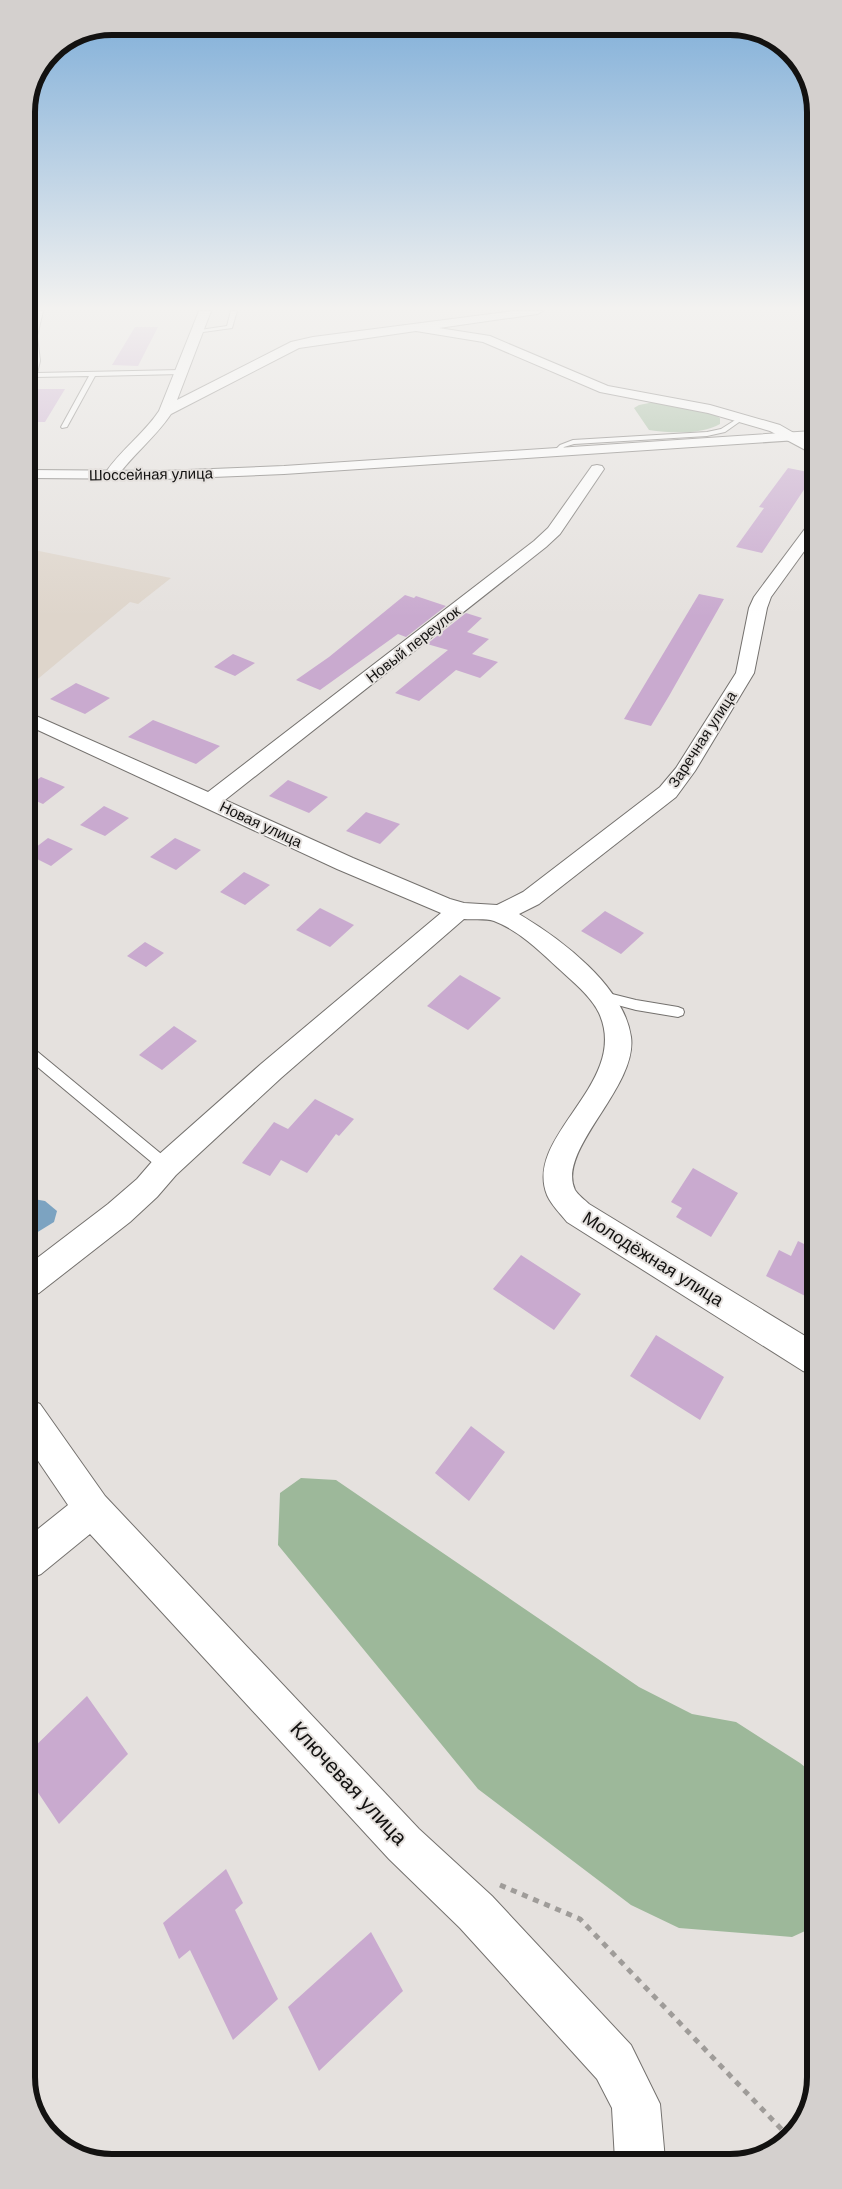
<svg xmlns="http://www.w3.org/2000/svg" width="842" height="2189" font-family="Arial,sans-serif">
  <style>
    .built { fill: #ded5cb }
    .green { fill: #9db89a }
    .water { fill: #7ca3c1 }
    .building { fill: #c9aacf }
    .lines { fill: none; stroke-linecap: round; stroke-linejoin: round }
    .lane-casing { stroke: #74716e; stroke-width: 2 }
    .street-casing { stroke: #74716e; stroke-width: 2 }
    .primary-casing { stroke: #74716e; stroke-width: 2 }
    .path { stroke: #9f9c99; stroke-width: 5; stroke-dasharray: 6 6; stroke-linecap: butt }
    .lane { fill: #fff; fill-rule: evenodd }
    .street { fill: #fff; fill-rule: evenodd }
    .primary { fill: #fff; fill-rule: evenodd }
    .labels { text-anchor: middle; dominant-baseline: central; stroke-width: 4; stroke-linejoin: round; paint-order: stroke }
    .far-street-label { font-size: 15px; fill: #131211; stroke: #e5e1de }
    .street-label { font-size: 18px; fill: #131211; stroke: #e5e1de }
    .near-street-label { font-size: 21px; fill: #131211; stroke: #e5e1de }
    .rim { fill: none; stroke: #131211; stroke-width: 6 }
  </style>
  <rect width="100%" height="100%" fill="#e5e1de"/>
  <path class="built" d="M27 551H39L171 578 138 604 130 602 27 688Z"/>
  <path class="green" d="M654 402 709 412 720 418V424C700 435 671 433 649 430L634 408 639 405Z
    M301 1478 336 1480 639 1687 692 1714 736 1722 800 1763 815 1775 816 1926 792 1937 679 1928 631 1905 478 1789 278 1545 280 1493Z"/>
  <path class="water" d="M28 1198 45 1201 57 1211 54 1222 28 1238Z"/>
  <path class="building" d="M135 327H158L138 366 112 365Z
    M27 389H65L45 422H27Z
    M788 468 813 473V476L762 553 736 547 764 508 759 507Z
    M699 594 724 599 669 696 651 726 624 719Z
    M405 595 414 598 416 596 446 606 406 637 398 634 320 690 296 680 329 657Z
    M466 613 482 618 467 632 489 639 472 654 498 662 480 678 456 670 419 701 395 693 448 650 427 644Z
    M233 654 255 663 235 676 214 667Z
    M76 683 110 698 85 714 50 699Z
    M153 720 220 746 196 764 128 737Z
    M41 777 65 787 43 804 27 797V787Z
    M288 780 328 797 309 813 269 796Z
    M104 806 129 818 105 836 80 825Z
    M366 812 400 824 380 844 346 831Z
    M48 838 73 849 51 866 27 854Z
    M175 838 201 850 176 870 150 857Z
    M244 872 270 885 245 905 220 892Z
    M320 908 354 925 330 947 296 930Z
    M605 911 644 933 621 954 581 931Z
    M145 942 164 953 146 967 127 956Z
    M460 975 501 998 468 1030 427 1006Z
    M174 1026 197 1041 162 1070 139 1055Z
    M315 1099 354 1119 339 1136 336 1134 307 1173 281 1160 270 1176 242 1163 274 1122 288 1129Z
    M693 1168 738 1193 711 1237 676 1217 682 1208 671 1202Z
    M798 1241 814 1249 815 1301 766 1276 779 1250 791 1256Z
    M521 1255 581 1294 554 1330 493 1289Z
    M656 1335 724 1377 700 1420 630 1376Z
    M471 1426 505 1452 469 1501 435 1473Z
    M87 1696 128 1754 59 1824 29 1779V1752Z
    M226 1869 243 1903 235 1910 278 1999 233 2040 190 1950 179 1959 163 1923Z
    M371 1932 403 1991 319 2071 288 2007Z"/>
  <g class="lines">
    <g class="lane-casing">
      <path id="lane" d="M37 311H43L37 336 40 361 37 373 181 370 184 372 181 374 95 376 67 427 62 428 61 427 89 376 34 377 27 382V377L33 366 31 336Z
        M231 311H237L232 328 196 333 193 331 227 326Z
        M740 417 743 419 742 420 725 432 707 436 574 444 564 447 559 455 552 453 560 445 573 440 707 432 721 429Z
        M600 991 636 1000 678 1007 683 1009 684 1012 683 1015 678 1017 636 1010 595 999 594 996 595 993Z
        M28 1047 33 1048 171 1162 173 1166 171 1170 166 1172 161 1170 28 1059Z"/>
    </g>
    <g class="street-casing">
      <path id="street" d="M199 311H211L177 400 291 342 313 337 513 311H543L537 314 439 328 490 336 608 386 710 405 780 425 813 444V454L770 431 708 413 600 392 483 342 416 331 299 348 171 414C155 438 132 455 116 478H106L104 475C119 451 143 435 159 411Z
        M597 465 602 466 604 469 560 534 546 547 225 800 353 858 450 899 464 903 497 905 523 892 660 787 676 768 736 673 749 608 754 597 807 526 813 524V539L771 597 767 608 754 673 695 771 676 797 539 904 519 914C561 939 624 986 631 1037 638 1087 556 1150 575 1190 578 1195 585 1200 589 1204L815 1342V1375L803 1371 567 1222C560 1213 552 1206 547 1195 523 1135 631 1083 599 1013 591 996 572 981 558 968 540 951 518 930 494 921 485 918 473 920 464 919L281 1078 176 1175 157 1197 130 1222 39 1293 28 1297V1265L108 1204 137 1179 156 1157 261 1064 441 913 337 869 27 725V712L208 792 534 541 548 528 592 466Z
        M28 1399 40 1404 105 1496 419 1829 492 1896 631 2045 660 2104 665 2160H615L612 2108 597 2079 460 1928 389 1859 90 1534 41 1574 29 1579 28 1537 68 1505 28 1446Z"/>
    </g>
    <g class="primary-casing">
      <path id="primary" d="M813 431V439L284 474 163 479 27 478V470L163 471 284 466Z"/>
    </g>
    <path class="path" d="M500 1885 580 1919 788 2136"/>
    <use href="#lane" class="lane"/>
    <use href="#street" class="street"/>
    <use href="#primary" class="primary"/>
  </g>
  <linearGradient id="sky" x2="0" y2="1"><stop stop-color="#7dadd8"/><stop offset="0.5" stop-color="#f3f2f0"/><stop offset="1" stop-color="#f3f2f0" stop-opacity="0"/></linearGradient>
  <rect width="842" height="617" fill="url(#sky)"/>
  <g class="labels">
    <g class="far-street-label">
      <text transform="translate(151 474) rotate(-1)">Шоссейная улица</text>
      <text transform="translate(413 644) rotate(-38)">Новый переулок</text>
      <text transform="translate(702 739) rotate(-57)">Заречная улица</text>
      <text transform="translate(261 824) rotate(25)">Новая улица</text>
    </g>
    <g class="street-label">
      <text transform="translate(653 1259) rotate(32)">Молодёжная улица</text>
    </g>
    <g class="near-street-label">
      <text transform="translate(349 1783) rotate(47)">Ключевая улица</text>
    </g>
  </g>
  <path d="M0 0H842V2189H0ZM112 35H730A77 77 0 0 1 807 112V2077A77 77 0 0 1 730 2154H112A77 77 0 0 1 35 2077V112A77 77 0 0 1 112 35Z" fill="#d4d0ce" fill-rule="evenodd"/>
  <path class="rim" d="M112 35H730A77 77 0 0 1 807 112V2077A77 77 0 0 1 730 2154H112A77 77 0 0 1 35 2077V112A77 77 0 0 1 112 35Z"/>
</svg>
